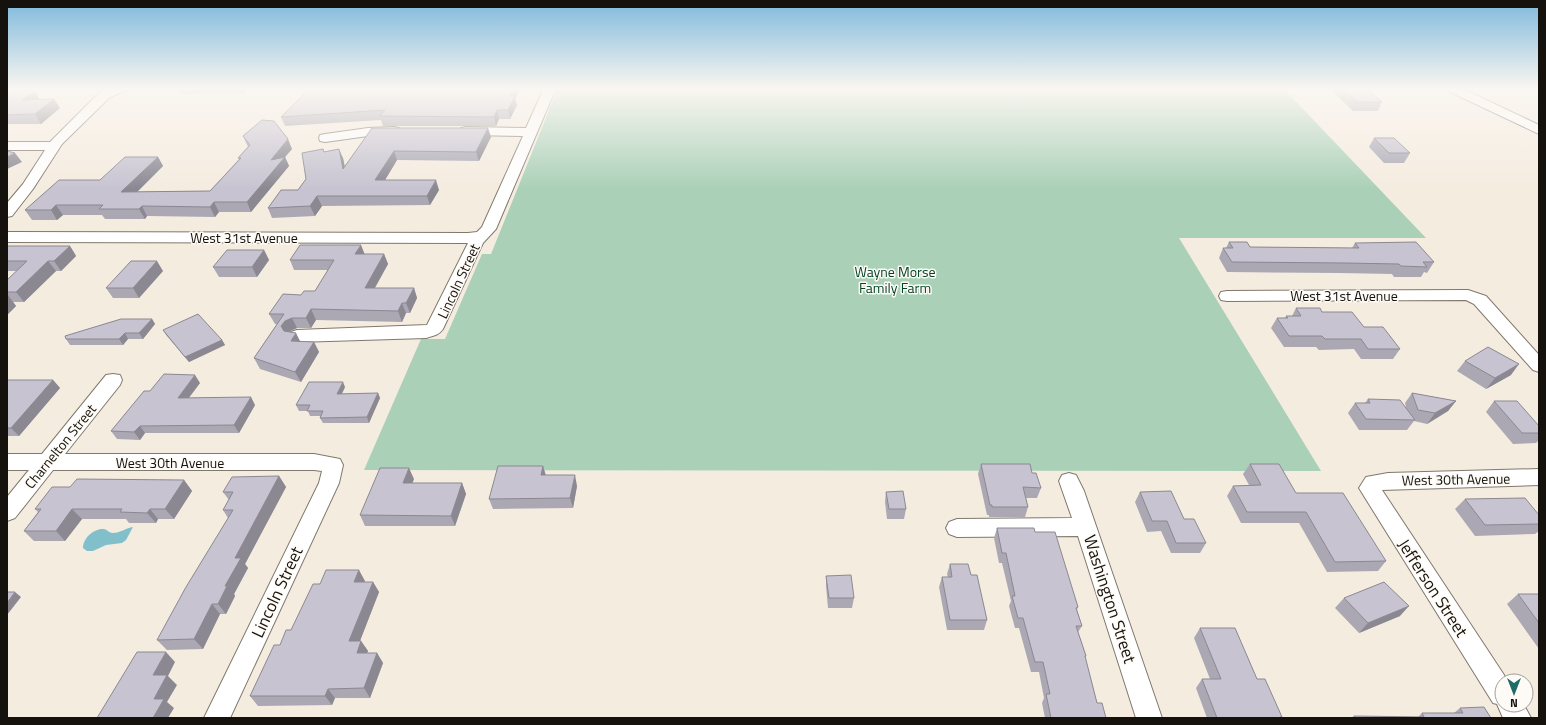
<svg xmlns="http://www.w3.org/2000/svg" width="1546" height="725" font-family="'Titillium Web',sans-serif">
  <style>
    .green { fill: #aad0b8 }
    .water { fill: #81c0cb }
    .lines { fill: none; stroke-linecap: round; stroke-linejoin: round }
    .street-casing { stroke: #80786d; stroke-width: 2 }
    .street { fill: #fff; fill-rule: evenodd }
    .wall { fill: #aba8b4 }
    .shaded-wall { fill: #8b8892 }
    .building { fill: #c7c3d1; stroke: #8b8892 }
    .labels { text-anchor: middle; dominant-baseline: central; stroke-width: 3; stroke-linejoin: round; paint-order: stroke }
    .street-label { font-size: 14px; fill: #15120e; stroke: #fefaf5 }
    .park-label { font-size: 14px; fill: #044327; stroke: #fefaf5 }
    .near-street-label { font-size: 17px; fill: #15120e; stroke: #fefaf5 }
  </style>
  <rect width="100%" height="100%" fill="#f5ece0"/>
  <path class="green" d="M558 88H1283L1426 238H1179L1321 471 364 470 421 339H445L482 254H491Z"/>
  <path class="water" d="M133 527 126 540 122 543 106 545 93 551H87L83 548C83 538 94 528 104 529 108 530 109 533 113 533 120 533 126 528 133 527Z"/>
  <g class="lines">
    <g class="street-casing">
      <path id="street" d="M111 88H127L125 91 110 97 62 144 33 189 12 216 7 217V203L23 184 45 150H7V142H50L94 98 102 91Z
        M544 88H556L496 229 483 243 443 329C439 335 433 336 426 338L297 342 291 340 288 336 291 332 297 330 427 325 468 243 7 242V232L468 233 477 232 482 227 523 136 466 135 461 134 460 131 461 128 466 127 526 128Z
        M1446 88H1461L1539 125V134L1448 91Z
        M394 127 399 128 400 131 399 134 368 136 325 142 320 141 319 138 320 135 325 134 368 128Z
        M1468 290 1486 296 1539 355V372L1533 370 1474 304 1466 300 1227 301 1221 300 1219 296 1221 292 1227 291Z
        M113 374 120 375 122 380 120 385 65 454H314L340 459 343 465 339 483 230 718H204L319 483 322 471 314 470H53L15 518 7 521V497L29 470H7V454H42L106 375Z
        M1539 469V485L1382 490 1508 681H1502V705H1524L1531 718H1503L1497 704 1493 703 1359 488 1366 477 1388 473Z
        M1069 473 1076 475 1084 491 1162 718H1136L1078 536 957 537 949 534 946 528 949 522 957 519 1072 518 1059 481 1062 475Z"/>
    </g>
    <use href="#street" class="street"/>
  </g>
  <path class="wall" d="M178 88H248L244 93 180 94Z
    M310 88H521L515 99 517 105 510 119H499L496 126H383L381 120 285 126 281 117Z
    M1335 88H1366L1382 102 1378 111H1353L1333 92Z
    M7 90H30L31 91H35L40 100 60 108 41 124H7Z
    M372 128 491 137 479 161 397 160 385 180 439 190 430 205 322 206 315 216 272 218 268 208 298 190 306 179 323 149 324 152 343 158 345 167Z
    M243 136 292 149 285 157 289 166 251 212H219L215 217 147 216 145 219H105L102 215H63L57 220H32L25 210 100 180 158 157 163 166 137 192 210 191 239 159 238 158 248 147Z
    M1374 138 1410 153 1404 163H1384L1369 147Z
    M1229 242 1250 247 1352 248 1355 243 1434 262 1427 273 1424 272 1421 277H1394L1392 274 1339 273 1227 272 1219 258 1223 248H1226Z
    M7 246H70L76 256 61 271H56L24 302H13L16 306 7 315V280L17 271H7Z
    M264 250 269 260 257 277H219L213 267Z
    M365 254H384L388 264 375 288H414L417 298 410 313H406L402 322 316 320 311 328H297L289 332 300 341 314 342 319 352 301 382 260 369 254 358 277 324H275L269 314 301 295 315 291 328 270H294L290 260Z
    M163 271 139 298H113L106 288Z
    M1296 308 1322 312 1364 327 1400 349 1393 359H1361L1354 349 1319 350 1316 347H1284L1271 328 1277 318H1285L1286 316H1292Z
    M152 319 155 324 143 339H128L123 345H70L66 339Z
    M163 330 222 340 225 345 189 362 166 335Z
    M1465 361 1511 375 1486 389 1457 371Z
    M7 380H53L60 388 19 436H7Z
    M200 383 189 398 255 405 239 433H145L140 440 117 439 111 431 150 391Z
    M345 387 342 394 378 393 380 398 369 423H323L320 418 321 416H310L308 411H299L296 405Z
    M1412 393 1456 401 1448 411 1427 424 1414 421 1407 430H1359L1348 413 1355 403H1365L1368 399 1406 407 1405 403Z
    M1494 401 1539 426V440L1536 443 1513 444 1486 412Z
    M981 464 1032 473 1041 488 1037 498H1026L1028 507 1025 517H989V515H987L978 474Z
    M1250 464 1296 493 1386 561 1378 571 1327 572 1299 523H1241L1227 496 1233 486 1249 485 1243 474Z
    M543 466 546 475 577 486 573 508 493 509 489 499Z
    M279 476 286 487 245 564 248 568 234 594 235 596 226 614H220L203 649 167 650 157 640 228 518 223 510 229 500 223 492Z
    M414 479 412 483H462L466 494 455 526H365L360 515Z
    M184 480 192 491 174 519H158L156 523H129L126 519H82L65 541H34L24 531 38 512 35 509 70 487Z
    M886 492 906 509 904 519H887L885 502Z
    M1140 492 1184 519 1206 543 1200 553H1171L1161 531 1147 532 1135 502Z
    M1465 499 1539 515V531L1535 534 1475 536 1455 509Z
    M997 528 1035 532 1078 607 1077 610 1082 626 1078 632 1086 656 1085 658 1097 703 1106 718H1045L1042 703 1044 698 1039 672H1031L1019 628H1015L1009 606 1011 601 1002 563H999L994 538Z
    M950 564 971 575 987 620 984 630H947L939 587 942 577H948L947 574Z
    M826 576 854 598 852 608H828L826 586Z
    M365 581 364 582H373L379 592 360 641H361L368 651 367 653H377L383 663 370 698H335L332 705 258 706 250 696 280 645 291 630 320 584Z
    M1518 594H1539V649L1507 604Z
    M1344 598 1400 616 1359 633 1335 608Z
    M1200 628 1257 679 1282 717 1281 718H1207L1196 688 1202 679H1210L1194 638Z
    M1460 708 1491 718H1351L1354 716 1418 717 1422 713H1454Z"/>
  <path class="shaded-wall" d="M241 88H248L244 93Z
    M514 88H521L515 99 517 105 510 119 508 110 510 96Z
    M30 90 32 93 35 91 40 100H22L28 91Z
    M54 99 60 108 41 124 35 114Z
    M497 110 499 119 496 126 494 117Z
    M488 128 491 137 479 161 476 152Z
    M288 139 292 149 285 157 289 166 251 212 247 202 271 160Z
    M339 149 343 158 347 179 343 169Z
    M394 151 397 160 379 190 375 180Z
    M15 153 22 162 7 169V157Z
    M158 157 163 166 127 202 121 192Z
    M436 180 439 190 430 205 427 196Z
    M317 196 322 206 315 216 310 206Z
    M214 202 219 212 215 217 210 207Z
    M56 205 63 215 57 220 51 210Z
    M142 206 147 216 145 219 139 209Z
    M361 245 365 255 355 254Z
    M70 246 76 256 61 271 54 261Z
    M264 250 269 260 257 277 252 267Z
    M384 254 388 264 369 298 365 288Z
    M48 261 56 271 24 302 16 292Z
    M157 261 163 271 139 298 133 288Z
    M414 288 417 298 410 313 406 303Z
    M8 295 16 306 7 315V296Z
    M402 303 406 313 402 322 398 311Z
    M311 309 316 320 311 328 306 318Z
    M292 318 297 328 290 331 286 336 281 326 285 321Z
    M152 319 155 324 143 339 139 333Z
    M125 333 128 339 123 345 119 339Z
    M296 333 301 343 291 341Z
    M222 340 225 345 189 362 185 357Z
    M314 342 319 352 301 382 295 372Z
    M1519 364 1511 375 1486 389 1495 378Z
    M195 375 200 383 183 405 178 398Z
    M53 380 60 388 19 436 11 428Z
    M343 382 345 387 339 399 337 394Z
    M378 393 380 398 369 423 367 417Z
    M251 397 255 405 239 433 234 425Z
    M1456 401 1448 411 1427 424 1435 413Z
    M140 426 145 433 140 440 134 432Z
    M543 466 546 477 541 475Z
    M409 468 414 479 408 494 403 483Z
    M575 475 577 486 573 508 570 498Z
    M279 476 286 487 245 564 248 568 234 594 235 596 226 614 218 604 235 558Z
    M184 480 192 491 174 519 165 509Z
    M462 483 466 494 455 526 451 516Z
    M72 509 82 519 65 541 56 531Z
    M150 509 158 519 156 523 147 513Z
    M359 570 365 581 360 592 354 582Z
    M373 582 379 592 356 651 349 641Z
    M15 592 21 597 7 615V603Z
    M212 604 220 614 203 649 194 639Z
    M1409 606 1400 616 1359 633 1368 623Z
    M361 641 368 651 363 663 357 653Z
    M166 652 175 662 168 676 177 685 167 702 174 708 168 718H153L154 699 153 675Z
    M377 653 383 663 370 698 364 688Z
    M328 689 335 698 332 705 325 696Z"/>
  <path class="building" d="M310 88H514L510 96H515L508 110H497L494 117 380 116 385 110 281 117Z
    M1342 88H1366L1382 102H1357Z
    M7 90H30L28 91H35L22 100 54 99 35 114 7 115Z
    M262 120 274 121 288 139 271 160 285 157 247 202H214L210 207 142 206 139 209H99L103 205H56L51 210H25L59 180H100L125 157H158L121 192 210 191 241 158H238L250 145 243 136Z
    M372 128H488L476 152 394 151 375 180H436L427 196H317L310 206 268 208 281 190H298L306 179 302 153 323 149 324 152 339 149 343 169Z
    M1374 138H1394L1410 153H1389Z
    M7 151 15 153 7 157Z
    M1229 242H1247L1250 247 1359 248 1355 243 1416 242 1434 262H1423L1427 267 1401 266 1399 264 1345 263 1232 262 1223 248H1233Z
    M300 245H361L355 254H384L365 288H414L406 303H402L398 311 311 309 306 318H292L285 321 281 326 284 331 296 333 291 341 314 342 295 372 254 358 284 314H269L283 294 301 295 304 291H315L334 260H290Z
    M7 246H70L54 261H48L16 292H7V280L27 261H7Z
    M227 250H264L252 267H213Z
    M131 261H157L133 288H106Z
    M1296 308H1320L1322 312H1352L1364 327H1383L1400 349H1368L1361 339H1325L1322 336H1289L1277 318H1288L1286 316H1301Z
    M198 314 222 340 185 357 163 330Z
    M121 319H152L139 333H125L119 339H66L65 336Z
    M1488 347 1519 364 1495 378 1465 361Z
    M164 374 195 375 178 398 251 397 234 425 140 426 134 432 111 431 144 391H150Z
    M7 380H53L11 428H7Z
    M309 382H343L337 394 378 393 367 417 320 418 323 411H307L310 405H296Z
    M1412 393 1456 401 1435 413 1418 410Z
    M1368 399 1400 400 1415 420 1366 419 1355 403H1370Z
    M1494 401H1517L1539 426V433H1522Z
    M981 464H1030L1032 473H1036L1041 488 1023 487 1028 507H992V505H990Z
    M1250 464H1279L1296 493H1343L1386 561 1335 562 1306 512H1247L1233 486 1261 485Z
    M498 466H543L541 475H575L570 498 489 499Z
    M380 468H409L403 483H462L451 516 360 515Z
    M279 476 235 558H241L225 586H227L218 604H212L194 639 157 640 186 587 233 510H223L233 492H223L232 477Z
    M77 479 184 480 165 509H150L147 513 120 512 122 509H72L56 531H24L41 509H35L52 487H70Z
    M903 491 906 509H889L886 492Z
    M1171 491 1184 519H1194L1206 543H1176L1167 521H1152L1140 492Z
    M1525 498 1539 515V524L1485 525 1465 499Z
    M997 528H1034L1035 532H1055L1078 607 1076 608 1082 626H1076L1086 656H1085L1097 703H1102L1106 718H1051L1046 694H1050L1043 662H1035L1023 618H1018L1012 596H1015L1006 553H1002Z
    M950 564H968L971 575H977L987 620H950L942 577H952Z
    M326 570H359L354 582H373L349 641H361L357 653H377L364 688 328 689 325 696H250L274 645H280L286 630H291L313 584H320Z
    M851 575 854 598H829L826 576Z
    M1384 582 1409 606 1368 623 1344 598Z
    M7 592H15L7 603Z
    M1518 594H1539V623Z
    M1200 628H1235L1257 679H1265L1282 717H1280V718H1217L1202 679H1221Z
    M137 652H166L153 675H167L154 699H164L153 718H97Z
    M1484 707 1491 718H1355L1354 716 1424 717 1422 713H1463L1460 708Z"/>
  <linearGradient id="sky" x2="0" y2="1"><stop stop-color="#7fb9dc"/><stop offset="0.47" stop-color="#faf6f1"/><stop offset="1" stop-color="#faf6f1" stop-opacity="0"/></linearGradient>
  <rect width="1546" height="189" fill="url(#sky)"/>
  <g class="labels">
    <g class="street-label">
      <text x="244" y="237">West 31st Avenue</text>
      <text transform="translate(458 281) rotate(-65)">Lincoln Street</text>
      <text x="1344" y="295">West 31st Avenue</text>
      <text transform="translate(60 446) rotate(-51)">Charnelton Street</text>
      <text x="170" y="462">West 30th Avenue</text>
      <text transform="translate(1456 479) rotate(-1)">West 30th Avenue</text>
    </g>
    <g class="park-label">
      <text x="895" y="271">Wayne Morse<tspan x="895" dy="16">Family Farm</tspan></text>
    </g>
    <g class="near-street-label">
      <text transform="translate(1433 588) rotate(57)">Jefferson Street</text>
      <text transform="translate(277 592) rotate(-65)">Lincoln Street</text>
      <text transform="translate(1110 599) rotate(72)">Washington Street</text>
    </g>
  </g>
  <rect width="1546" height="725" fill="none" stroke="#15120e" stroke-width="16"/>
  <g transform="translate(1514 693) rotate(180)"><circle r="19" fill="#fefaf5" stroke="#a19d99"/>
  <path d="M0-3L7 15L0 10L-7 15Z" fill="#1f6b69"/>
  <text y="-6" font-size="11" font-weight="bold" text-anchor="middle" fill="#15120e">N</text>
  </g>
</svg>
